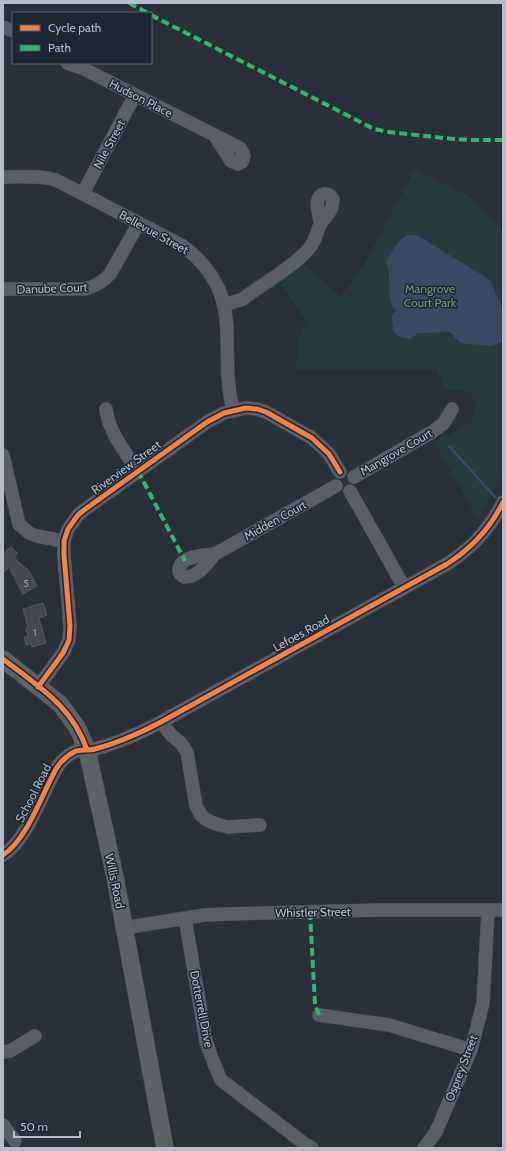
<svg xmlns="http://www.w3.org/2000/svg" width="506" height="1151" font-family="Cabin,sans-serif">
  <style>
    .green { fill: #273a3e }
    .water { fill: #384963 }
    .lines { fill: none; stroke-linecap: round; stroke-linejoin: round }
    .stream { stroke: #384963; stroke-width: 2.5 }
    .building { fill: #444950; stroke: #52575f }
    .minor-casing { stroke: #484c53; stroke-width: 14 }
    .major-casing { stroke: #484c55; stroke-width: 18 }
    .minor { stroke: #5a5e66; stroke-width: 13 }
    .major { stroke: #5c6168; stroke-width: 17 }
    .quiet { stroke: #33b770; stroke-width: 4; stroke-dasharray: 8 4; stroke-linecap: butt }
    .cycleway-casing { stroke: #1d2633; stroke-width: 8 }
    .cycleway { stroke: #f48246; stroke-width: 5 }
    .labels { text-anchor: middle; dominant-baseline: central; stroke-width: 3; stroke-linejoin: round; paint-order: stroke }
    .number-label { font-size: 10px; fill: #989fab }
    .street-label { font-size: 12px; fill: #b4bcc9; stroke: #1d2633 }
    .park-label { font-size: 12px; fill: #6b9a76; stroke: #1d2633 }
  </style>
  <rect width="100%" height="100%" fill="#2a3038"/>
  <path class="green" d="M415 169 469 196 503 229V469L489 502 478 520 435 443 471 422 476 404 471 393 444 388 437 370H292L297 363V344L306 321 280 283 305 265 340 296 352 283 362 268Z"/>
  <path class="water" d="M407 235H417L490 280 503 310V342L491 346 460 343 450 332 418 333 410 339C394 338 392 330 392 316L396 310C387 302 390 290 389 279 389 273 388 268 386 262L398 242Z"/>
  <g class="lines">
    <path class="stream" d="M449 446 496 498"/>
  </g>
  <path class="building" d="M11 547 17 553 14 558 29 571 37 586 23 594 9 567 3 573V554Z
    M43 603 47 615 39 618 46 643 32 647 31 643 26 645 24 637 28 636 26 628 28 627 23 609Z"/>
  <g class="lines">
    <g class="minor-casing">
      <path id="minor" d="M3 27 13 31
        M67 63 82 68 240 148 244 156 242 162 238 164 231 161 215 136
        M3 177C21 177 39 175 56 180L183 246C248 295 217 346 233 410
        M83 193 135 95
        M3 289H85C96 286 103 282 110 274L139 223
        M224 305 243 299 248 295C265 283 300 262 311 246 316 239 317 230 321 223 328 213 332 213 333 199 331 196 329 194 325 194 312 195 319 216 321 224
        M106 409C109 433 125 452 138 471
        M3 455 19 524 29 533 37 536 64 541
        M354 477 432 432 444 423 452 409
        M350 491 404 587
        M215 554C206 555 179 556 179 570 179 573 181 575 184 577 198 578 207 563 215 554L336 486
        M38 687 63 653 69 640 70 626 64 555V541L68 529 78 515 84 510 207 422 224 413 246 408 257 409 266 412 312 438 329 454 340 472
        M161 722 172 736 181 743 187 752 196 806 201 815 205 819 216 824 228 827 260 825
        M3 855C27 840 42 794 56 769 61 761 66 756 74 752 80 749 88 751 95 749 118 743 140 733 161 722L447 564C472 548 490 529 503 502
        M185 918 206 1041 213 1061 221 1080 305 1144 312 1148
        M124 928 204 915 227 914 380 910H503
        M319 1015 389 1025 471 1050
        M3 1052 10 1051 35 1036
        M3 1125 15 1141
        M424 1148 436 1132 471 1050 483 1003 488 911"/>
    </g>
    <g class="major-casing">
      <path id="major" d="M3 659 60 704 77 727 87 750 115 877 165 1148"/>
    </g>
    <use href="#minor" class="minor"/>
    <use href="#major" class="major"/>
    <path class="quiet" d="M129 3 148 13
      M151 15 374 129 389 132 453 139 472 140H503
      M138 471 185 561
      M310 912 315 1004 319 1015"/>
    <g class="cycleway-casing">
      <path id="cycleway" d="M3 659C39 687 72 706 87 750
        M38 687 63 653 69 640 70 626 64 555V541L68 529 78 515 84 510 207 422 224 413 246 408 257 409 266 412 312 438 329 454 340 472
        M3 855C27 840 42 794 56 769 61 761 66 756 74 752 80 749 88 751 95 749 118 743 140 733 161 722L447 564C472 548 490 529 503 502"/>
    </g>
    <use href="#cycleway" class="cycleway"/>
  </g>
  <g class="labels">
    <g class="number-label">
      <text x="26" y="583">5</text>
      <text x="35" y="632">1</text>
    </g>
    <g class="street-label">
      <text transform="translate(141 98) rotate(27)">Hudson Place</text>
      <text transform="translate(109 144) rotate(-62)">Nile Street</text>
      <text transform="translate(154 232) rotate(29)">Bellevue Street</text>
      <text transform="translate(52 288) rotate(-2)">Danube Court</text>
      <text transform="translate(396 452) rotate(-30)">Mangrove Court</text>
      <text transform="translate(126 467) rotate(-36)">Riverview Street</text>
      <text transform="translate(275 520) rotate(-29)">Midden Court</text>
      <text transform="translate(301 633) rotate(-29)">Lefoes Road</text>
      <text transform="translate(33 793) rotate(-63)">School Road</text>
      <text transform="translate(115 881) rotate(78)">Willis Road</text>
      <text transform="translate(313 912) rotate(-1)">Whistler Street</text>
      <text transform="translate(202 1009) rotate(79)">Dotterrell Drive</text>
      <text transform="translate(461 1068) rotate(-69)">Osprey Street</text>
    </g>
    <g class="park-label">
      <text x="430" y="288">Mangrove<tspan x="430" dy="14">Court Park</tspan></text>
    </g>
  </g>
  <rect width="506" height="1151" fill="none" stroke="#b4bcc9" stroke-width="8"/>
  <rect x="12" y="12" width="140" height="52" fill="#1d2633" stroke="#59626f"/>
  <rect x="20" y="25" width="20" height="6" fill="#f48246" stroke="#59626f"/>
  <text x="48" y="32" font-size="12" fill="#b4bcc9">Cycle path</text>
  <rect x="20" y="45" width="20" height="6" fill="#33b770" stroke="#59626f"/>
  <text x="48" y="52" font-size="12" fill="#b4bcc9">Path</text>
  <path d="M14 1131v6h66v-6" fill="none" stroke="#b4bcc9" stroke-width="2"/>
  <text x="20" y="1131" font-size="12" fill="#b4bcc9" stroke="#1d2633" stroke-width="3" paint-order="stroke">50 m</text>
</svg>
